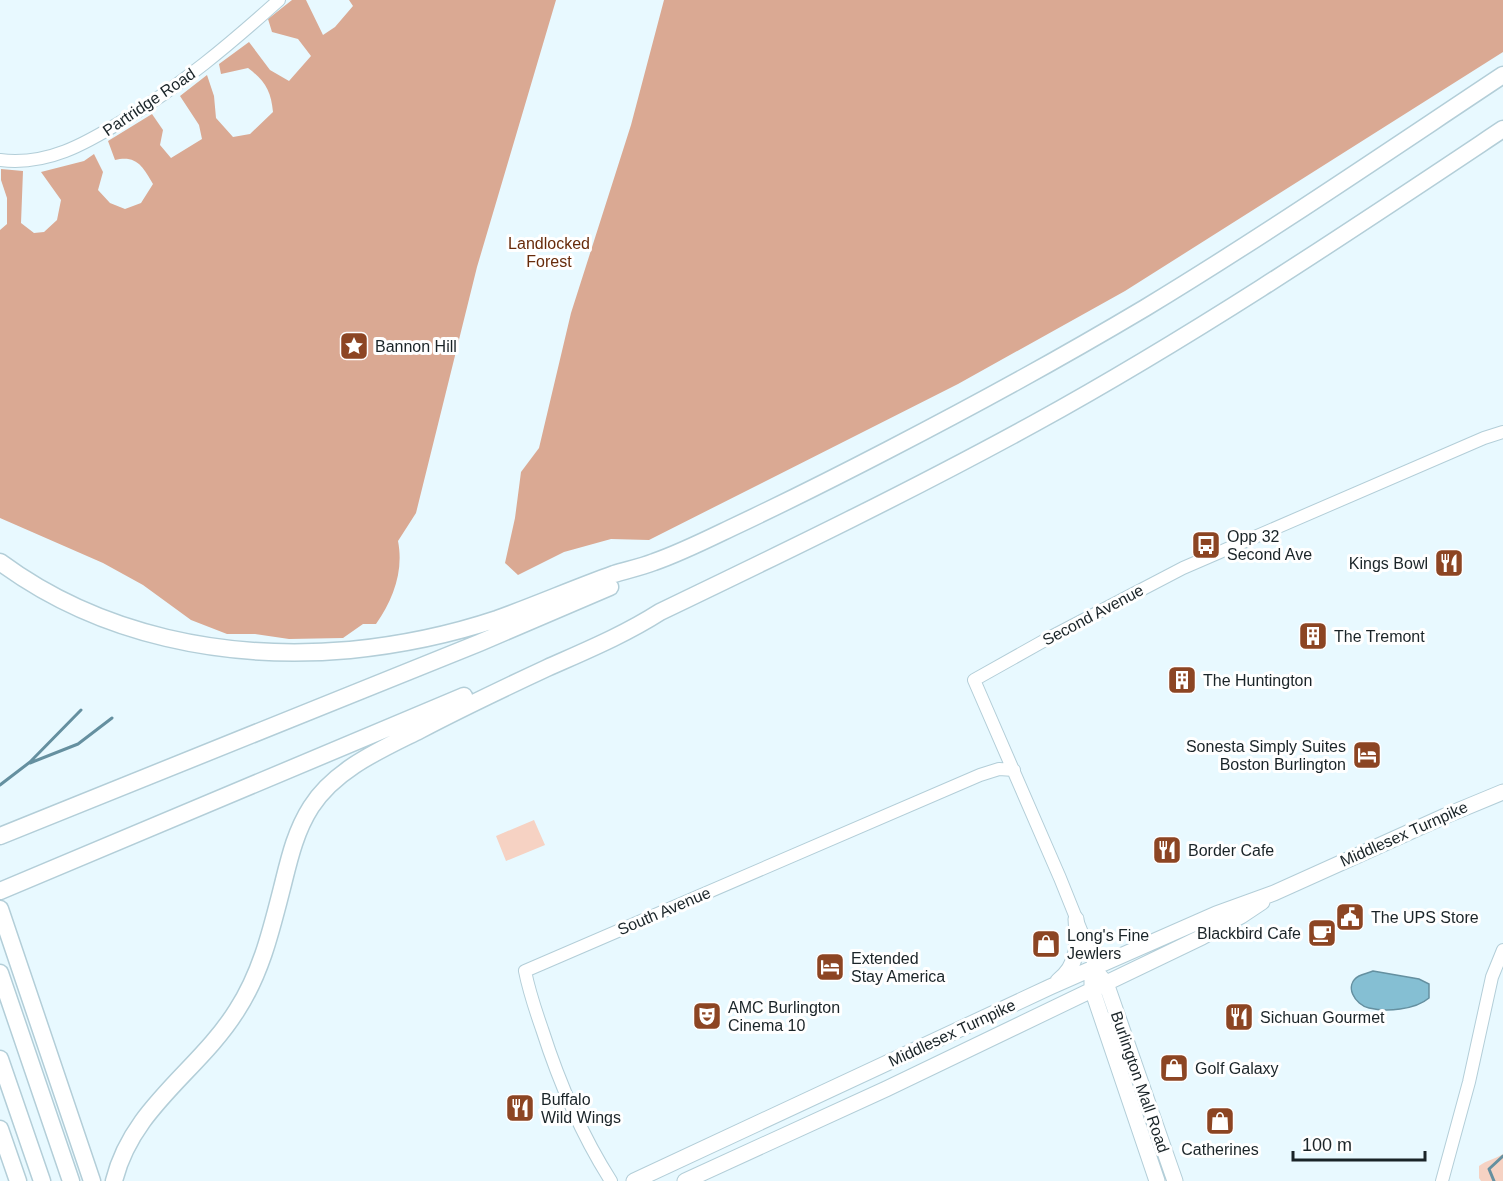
<svg xmlns="http://www.w3.org/2000/svg" width="1503" height="1181" font-family="Helvetica,sans-serif">
  <style>
    .green { fill: #f6d2c3 }
    .forest { fill: #daa993 }
    .water { fill: #85bfd3; stroke: #6590a0; stroke-width: 1.5 }
    .lines { fill: none; stroke-linecap: round; stroke-linejoin: round }
    .stream { stroke: #6590a0; stroke-width: 3 }
    .minor-casing { stroke: #b3ced8; stroke-width: 14 }
    .major-casing { stroke: #b3ced8; stroke-width: 17 }
    .highway-casing { stroke: #b3ced8; stroke-width: 19 }
    .minor { stroke: #fff; stroke-width: 12 }
    .major { stroke: #fff; stroke-width: 15 }
    .highway { stroke: #fff; stroke-width: 16 }
    .labels { text-anchor: middle; dominant-baseline: central; stroke-width: 6; stroke-linejoin: round; paint-order: stroke }
    .street-label { font-size: 16px; fill: #1a2428; stroke: #fff }
    .park-label { font-size: 16px; fill: #672b0b; stroke: #fff }
    .poi-label { font-size: 16px; fill: #1a2428; stroke: #fff; text-anchor: start }
  </style>
  <rect width="100%" height="100%" fill="#e8f9ff"/>
  <path class="green" d="M534 820 545 845 506 861 496 836Z
    M1503 1154V1181H1481L1479 1178V1166C1487 1160 1495 1159 1503 1154Z"/>
  <path class="forest" d="M292 0H306L323 35 335 27 353 6 349 0H556L477 267 416 513 398 541C404 571 393 600 376 624H363L343 638 289 639 255 634H227L191 620 143 585 103 563 0 518V230L7 224V198L1 180V169L23 171 21 223 34 233 44 232 57 220 61 200 41 172 84 161 94 154 103 172 98 190 110 203 125 209 141 203 153 184C143 167 137 155 115 160L108 141 152 114 163 130 160 145 171 158 202 139 199 125 180 96 207 75 214 96 216 118 233 137 250 134 273 112C271 91 265 81 248 68L221 74 219 64 249 42 270 70 289 81 311 56 298 39 272 32 268 19Z
    M664 0H1503V52L1125 291 958 384 649 540 611 539 564 552 518 575 505 563 515 518 521 472 539 448 571 313 631 125Z"/>
  <path class="water" d="M1373 971 1419 979 1429 984V998C1415 1010 1386 1012 1369 1008 1355 1005 1343 985 1359 976 1363 974 1368 973 1373 971Z"/>
  <g class="lines">
    <path class="stream" d="M30 763 78 744 112 718
      M0 785 30 762 81 710
      M1494 1181 1489 1169 1503 1156"/>
    <g class="minor-casing">
      <path id="minor" d="M0 160C47 166 85 144 124 120 180 86 230 44 279 0
        M1093 968V960L1060 878 974 680 1047 639 1183 568 1484 438 1503 432
        M611 1181C581 1134 559 1082 542 1029 535 1009 529 991 525 971L980 775 999 769 1014 770
        M1442 1181 1469 1082 1492 977 1503 950"/>
    </g>
    <g class="major-casing">
      <path id="major" d="M1099 975 1106 983 1175 1181
        M1092 980V989L1157 1181
        M1058 981C1079 965 1078 943 1076 919
        M634 1181 1050 987 1216 914 1274 893 1445 816 1503 792
        M685 1181 886 1089 1202 937 1241 916 1262 902"/>
    </g>
    <g class="highway-casing">
      <path id="highway" d="M0 562C100 636 227 661 350 650 400 645 449 635 497 619 536 605 575 588 614 574 627 570 641 567 654 562 680 553 706 540 731 528 784 503 836 477 888 450 975 405 1061 358 1145 308 1267 234 1384 154 1503 75
        M0 836 479 643 610 587
        M0 891 464 696
        M0 909 92 1181
        M0 973 71 1181
        M0 1059 42 1181
        M0 1129 18 1181
        M114 1181C132 1107 199 1071 237 1010 261 973 271 931 282 888 289 860 295 832 311 807 335 769 382 749 420 730 462 708 504 688 547 668 585 651 624 635 660 612 787 551 913 490 1035 423 1197 334 1350 231 1503 129"/>
    </g>
    <use href="#minor" class="minor"/>
    <use href="#major" class="major"/>
    <use href="#highway" class="highway"/>
  </g>
  <defs>
    <g id="sight-square" transform="scale(1.5)"><rect x="-9" y="-9" width="18" height="18" rx="4" fill="#8c4523" stroke="#fff"/><path d="M0-6L1.8-2.2L6-1.7L2.9 1.2L3.7 5.4L0 3.3L-3.7 5.4L-2.9 1.2L-6-1.7L-1.8-2.2Z" fill="#fff"/></g>
    <g id="bus-square" transform="scale(1.5)"><rect x="-9" y="-9" width="18" height="18" rx="4" fill="#8c4523" stroke="#fff"/><path d="M-5-6H5V4H4V6H2V4H-2V6H-4V4H-5ZM-3.5-4V0h7V-4ZM-3.5 1.2v1.5H-2V1.2ZM2 1.2v1.5H3.5V1.2Z" fill="#fff"/></g>
    <g id="restaurant-square" transform="scale(1.5)"><rect x="-9" y="-9" width="18" height="18" rx="4" fill="#8c4523" stroke="#fff"/><path d="M-5-6h1v4h1v-4h1v4h1v-4h1v5L-1.5 .5V6h-2V.5L-5-1ZM5-6V6H3V1.5H1.5Q1.5-4 5-6Z" fill="#fff"/></g>
    <g id="building-square" transform="scale(1.5)"><rect x="-9" y="-9" width="18" height="18" rx="4" fill="#8c4523" stroke="#fff"/><path d="M-4-6H4V6H1V3H-1V6H-4ZM-2.5-4.3h1.7v1.8h-1.7ZM.8-4.3h1.7v1.8H.8ZM-2.5-1h1.7V.8h-1.7ZM.8-1h1.7V.8H.8Z" fill="#fff"/></g>
    <g id="hotel-square" transform="scale(1.5)"><rect x="-9" y="-9" width="18" height="18" rx="4" fill="#8c4523" stroke="#fff"/><path d="M-6-4.5h1.5V1H6V5H4.5V3h-9V5H-6ZM-4 0a1.8 1.8 0 1 1 3.6 0ZM.5 0V-2.5h3Q6-2.5 6 0Z" fill="#fff"/></g>
    <g id="civic-square" transform="scale(1.5)"><rect x="-9" y="-9" width="18" height="18" rx="4" fill="#8c4523" stroke="#fff"/><path d="M-.6-6.5H3V-4.5H.6V-3L4-1V1h2V6H-6V1h2V-1L-.6-3ZM-1.2 2.5V6h2.4V2.5Z" fill="#fff"/></g>
    <g id="cafe-square" transform="scale(1.5)"><rect x="-9" y="-9" width="18" height="18" rx="4" fill="#8c4523" stroke="#fff"/><path d="M-5.5-4.5H6V0H3Q3 3.5 0 3.5H-2.5Q-5.5 3.5-5.5 0ZM3-3.2v2h1.7v-2ZM-6 4.5H4V6H-6Z" fill="#fff"/></g>
    <g id="shop-square" transform="scale(1.5)"><rect x="-9" y="-9" width="18" height="18" rx="4" fill="#8c4523" stroke="#fff"/><path d="M-5-2.5h2.3a2.7 3.5 0 0 1 5.4 0H5L5.5 6h-11ZM-1.5-2.5h3a1.5 2.3 0 0 0-3 0Z" fill="#fff"/></g>
    <g id="theatre-square" transform="scale(1.5)"><rect x="-9" y="-9" width="18" height="18" rx="4" fill="#8c4523" stroke="#fff"/><path d="M-5-5.5Q0-4 5-5.5V0Q5 5 0 6Q-5 5-5 0ZM-3.3-2.5H-1v1.5H-3.3ZM1-2.5H3.3v1.5H1ZM-2.8 1Q0 5.5 2.8 1Z" fill="#fff"/></g>
  </defs>
  <g fill-rule="evenodd">
    <use href="#sight-square" x="354" y="346"/>
    <use href="#bus-square" x="1206" y="545"/>
    <use href="#restaurant-square" x="1449" y="563"/>
    <use href="#building-square" x="1313" y="636"/>
    <use href="#building-square" x="1182" y="680"/>
    <use href="#hotel-square" x="1367" y="755"/>
    <use href="#restaurant-square" x="1167" y="850"/>
    <use href="#civic-square" x="1350" y="917"/>
    <use href="#cafe-square" x="1322" y="933"/>
    <use href="#shop-square" x="1046" y="944"/>
    <use href="#hotel-square" x="830" y="967"/>
    <use href="#theatre-square" x="707" y="1016"/>
    <use href="#restaurant-square" x="1239" y="1017"/>
    <use href="#shop-square" x="1174" y="1068"/>
    <use href="#restaurant-square" x="520" y="1108"/>
    <use href="#shop-square" x="1220" y="1121"/>
  </g>
  <g class="labels">
    <g class="street-label">
      <text transform="translate(149 102) rotate(-34)">Partridge Road</text>
      <text transform="translate(1093 615) rotate(-28)">Second Avenue</text>
      <text transform="translate(1404 834) rotate(-24)">Middlesex Turnpike</text>
      <text transform="translate(664 911) rotate(-23)">South Avenue</text>
      <text transform="translate(952 1033) rotate(-25)">Middlesex Turnpike</text>
      <text transform="translate(1140 1082) rotate(71)">Burlington Mall Road</text>
    </g>
    <g class="park-label">
      <text x="549" y="243">Landlocked<tspan x="549" dy="18">Forest</tspan></text>
    </g>
    <g class="poi-label">
      <text x="375" y="346">Bannon Hill</text>
      <text x="1227" y="536">Opp 32<tspan x="1227" dy="18">Second Ave</tspan></text>
      <text x="1428" y="563" text-anchor="end">Kings Bowl</text>
      <text x="1334" y="636">The Tremont</text>
      <text x="1203" y="680">The Huntington</text>
      <text x="1346" y="746" text-anchor="end">Sonesta Simply Suites<tspan x="1346" dy="18">Boston Burlington</tspan></text>
      <text x="1188" y="850">Border Cafe</text>
      <text x="1371" y="917">The UPS Store</text>
      <text x="1301" y="933" text-anchor="end">Blackbird Cafe</text>
      <text x="1067" y="935">Long's Fine<tspan x="1067" dy="18">Jewlers</tspan></text>
      <text x="851" y="958">Extended<tspan x="851" dy="18">Stay America</tspan></text>
      <text x="728" y="1007">AMC Burlington<tspan x="728" dy="18">Cinema 10</tspan></text>
      <text x="1260" y="1017">Sichuan Gourmet</text>
      <text x="1195" y="1068">Golf Galaxy</text>
      <text x="541" y="1099">Buffalo<tspan x="541" dy="18">Wild Wings</tspan></text>
      <text x="1220" y="1149" text-anchor="middle">Catherines</text>
    </g>
  </g>
  <path d="M1293 1151v9h132v-9" fill="none" stroke="#1a2428" stroke-width="3"/>
  <text x="1302" y="1151" font-size="18" fill="#1a2428" stroke="#ffffff" stroke-width="4.5" paint-order="stroke">100 m</text>
</svg>
